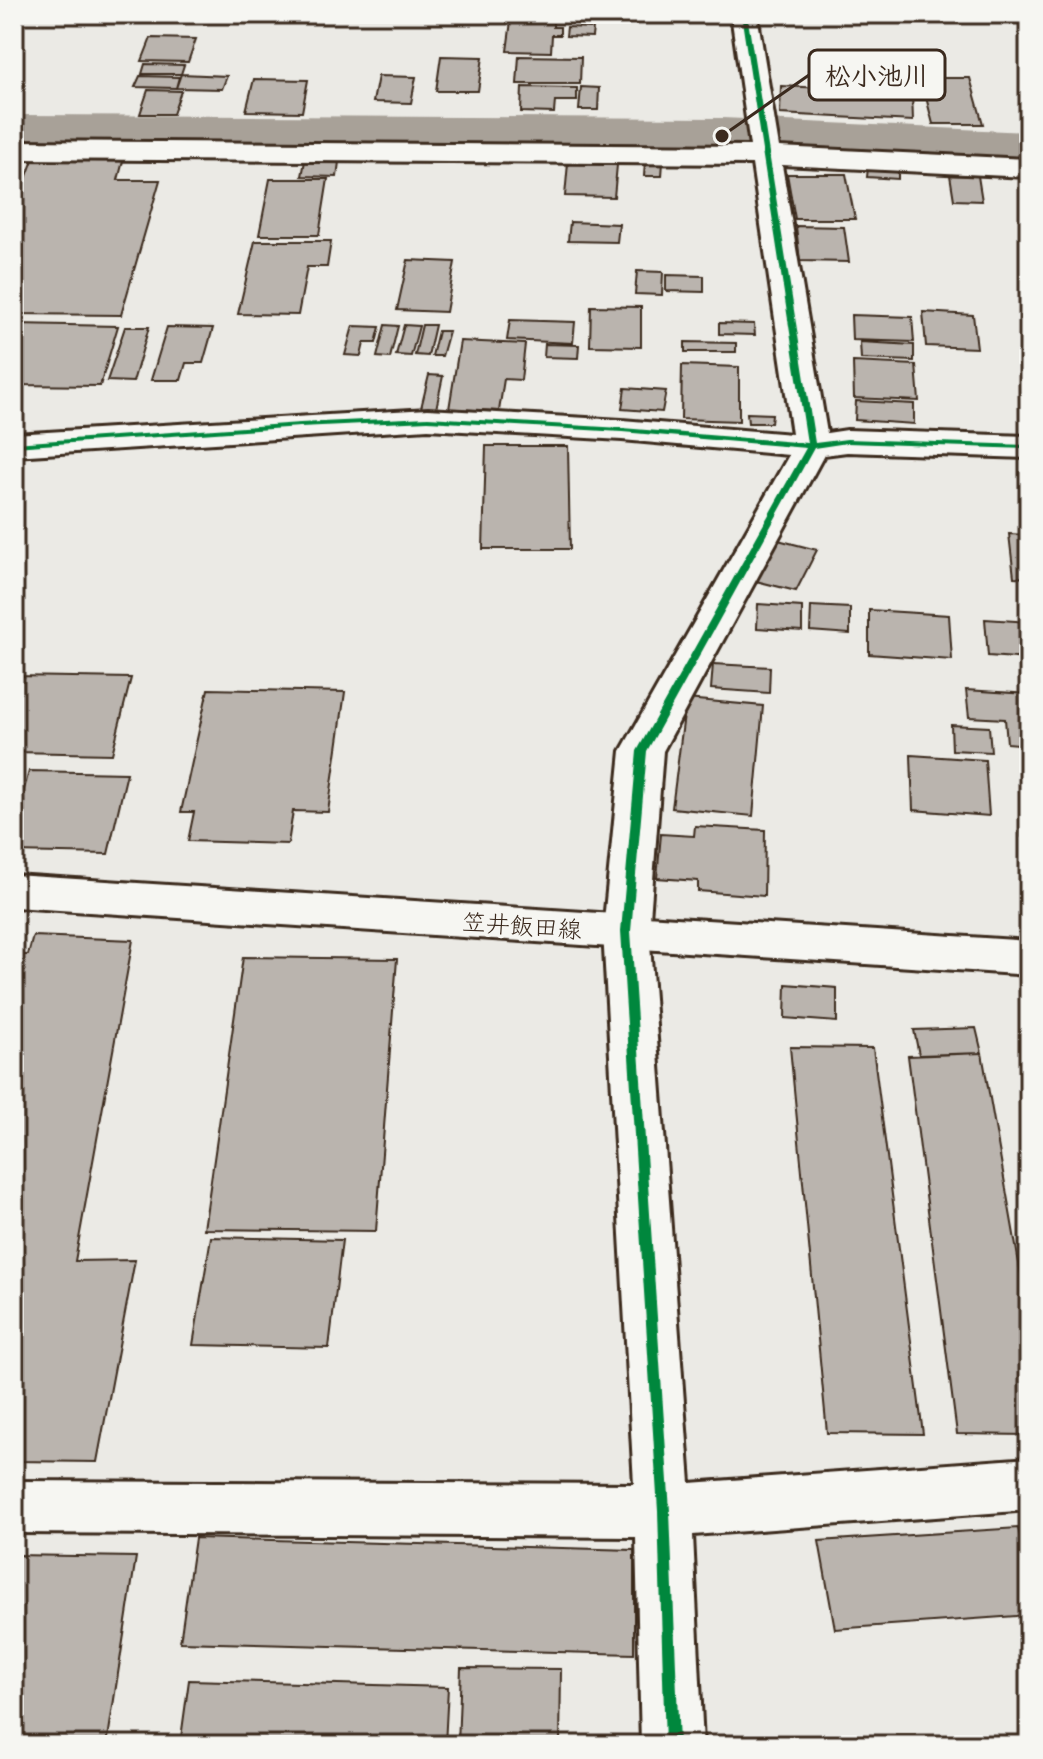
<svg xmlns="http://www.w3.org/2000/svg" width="1043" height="1759" font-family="'Playpen Sans','Klee One',sans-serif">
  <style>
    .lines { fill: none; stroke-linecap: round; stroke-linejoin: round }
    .river { fill: #a8a198; fill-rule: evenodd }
    .building { fill: #bab4ae; stroke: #3b2a1e; stroke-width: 2 }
    .minor-casing { stroke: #3b2a1e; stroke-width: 6 }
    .major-casing { stroke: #3b2a1e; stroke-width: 6 }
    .minor { fill: #f6f6f2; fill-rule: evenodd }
    .major { fill: #f6f6f2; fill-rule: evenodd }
    .cycleway-casing { stroke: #f6f6f2; stroke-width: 5 }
    .cycleway { fill: #00873e; fill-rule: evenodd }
    .labels { text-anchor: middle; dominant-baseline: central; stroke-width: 7; stroke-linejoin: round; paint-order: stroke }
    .street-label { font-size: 24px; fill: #3b2a1e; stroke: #f6f6f2 }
    .leader { fill: none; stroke: #3b2a1e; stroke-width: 3 }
    .callout-dot { fill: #3b2a1e; stroke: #f6f6f2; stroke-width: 3 }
    .callout { fill: #f6f6f2; stroke: #3b2a1e; stroke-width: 3 }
    .callout-label { font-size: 26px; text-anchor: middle; font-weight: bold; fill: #3b2a1e }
  </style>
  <rect width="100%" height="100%" fill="#ebeae5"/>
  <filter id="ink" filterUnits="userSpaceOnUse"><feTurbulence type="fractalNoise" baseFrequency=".0125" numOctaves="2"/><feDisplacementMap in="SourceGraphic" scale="16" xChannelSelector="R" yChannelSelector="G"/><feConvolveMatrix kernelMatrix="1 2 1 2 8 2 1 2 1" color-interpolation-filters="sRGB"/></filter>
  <g filter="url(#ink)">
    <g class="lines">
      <path class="river" d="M14 115 722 118 1029 132V168L722 154 14 151Z"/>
    </g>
    <path class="building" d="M511 21 553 22V27H560V35H552L551 52 507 51Z
      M567 27 593 28 592 37 566 36Z
      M151 38 196 39 188 62 142 61Z
      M441 56 483 57 478 91H436Z
      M519 56 581 57 580 84H517Z
      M145 64 184 65 181 74H142Z
      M181 74 227 76 222 89 176 88Z
      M140 76 179 77 176 88 135 87Z
      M378 76 416 77 411 103 373 102Z
      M921 78H970L983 124H933Z
      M254 79 308 80 302 112 246 111Z
      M781 86 912 92 913 121 780 114Z
      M522 87 577 88V101H555L554 113 521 112Z
      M581 87 599 88 598 110H579Z
      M148 90 181 91 173 114H140Z
      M33 160 123 161 118 180H160L121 315 14 314V210Z
      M305 161 339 162 337 177 302 176Z
      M645 162H663L662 176H644Z
      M568 163 617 165 614 197 565 196Z
      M868 168 898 170V179L867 177Z
      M787 174H846L855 219H795Z
      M950 175 978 176 982 201 954 200Z
      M270 179H328L319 235H259Z
      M570 222 619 224 617 242 568 241Z
      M796 226 844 227 849 262 800 261Z
      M255 241H331L327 267H307L298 315 238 314Z
      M408 260 455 262 446 312 397 310Z
      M637 271 663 272 662 295 635 294Z
      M666 275 704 276V292L666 291Z
      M591 306 641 307V347L590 346Z
      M923 312 973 315 977 348 926 346Z
      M851 315 912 317 914 342 852 340Z
      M510 320 575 322 573 343 507 340Z
      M719 323 754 324 755 335 719 334Z
      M16 324 118 326 100 386 14 385Z
      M385 325 398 326 390 358 377 357Z
      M404 325 419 326 411 356 396 355Z
      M422 325H435L428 356 415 355Z
      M353 326 380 327 376 343H364L361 356 345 355Z
      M125 327H149L133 382 107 381Z
      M167 327 213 328 203 363H186L181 380H151Z
      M438 331H449L442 356H432Z
      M460 341 525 344 521 380 504 379 499 411 449 409Z
      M685 342 736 343V352H685Z
      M860 342 914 345V361L861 359Z
      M545 344 579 345 578 358 544 357Z
      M853 362 916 365 919 401 854 398Z
      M682 365 739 367V421L681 419Z
      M429 375 443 376 436 409 421 408Z
      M625 388 666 391 662 412 622 409Z
      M856 401 914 404V424L855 420Z
      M747 413 772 414 771 423H748Z
      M486 446H568L570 549H483Z
      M1009 534 1029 535V578L1014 577Z
      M778 540 817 550 796 591 756 581Z
      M758 604 802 607V631L757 628Z
      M811 606 850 608V634L810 631Z
      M869 610 949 615 952 660 869 654Z
      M985 619 1029 622V659L988 656Z
      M713 664 770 667 769 693 711 689Z
      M14 676 131 678 112 754 14 752Z
      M208 689 345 692 328 812 293 811 288 844 188 841 194 812H181Z
      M966 690 1029 694V745L1007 743 1005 719 969 717Z
      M686 699 763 706 753 816 672 808Z
      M951 725 989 727 991 752 952 750Z
      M911 755 985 760 989 816 913 810Z
      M29 771 127 773 108 854 14 852V826Z
      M1020 785 1029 786V837H1022Z
      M695 826 765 830 764 896 698 891V881L657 878 661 834 694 836Z
      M33 936 133 940 75 1261 135 1260 97 1462 14 1461V955H28Z
      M243 957 397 959 376 1231 204 1229Z
      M786 984 837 988V1022L785 1018Z
      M976 1028 982 1053 919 1055 914 1030Z
      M790 1047 873 1048 923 1434 827 1433Z
      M982 1053 1029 1320V1435L957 1434 908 1056Z
      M211 1237 342 1240 329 1348 193 1345Z
      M1018 1528 1029 1571V1615L835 1629 819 1541Z
      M195 1538 634 1550V1654L180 1642Z
      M14 1555 136 1557 107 1745H14Z
      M461 1668 561 1669 560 1745H458Z
      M189 1680 448 1687 445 1745H180Z"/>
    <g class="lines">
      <g class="minor-casing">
        <path id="minor" d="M731 14H757L779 147 1029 159V177L782 165 827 433 847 430 1029 436V458L847 452 824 455 663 751 649 931 690 1483 1029 1458V1510L693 1535 703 1745H641L636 1537 14 1533V1481L634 1484 603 931 621 751 789 455 622 440 428 429 14 456V434L428 409 622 420 792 434 752 164 14 159V141L750 146Z"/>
      </g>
      <g class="major-casing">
        <path id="major" d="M14 875 1029 941V975L14 907Z"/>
      </g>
      <use href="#minor" class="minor"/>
      <use href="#major" class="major"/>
      <g class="cycleway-casing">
        <path id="cycleway" d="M741 14H747L815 443 847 439 1029 445V449L847 443 814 448 647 751 631 931 670 1511 679 1745H665L658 1511 621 931 637 751 806 448 622 432 428 421 300 427 14 447V443L300 423 428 417 622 428 807 443Z"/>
      </g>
      <use href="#cycleway" class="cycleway"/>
    </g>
  </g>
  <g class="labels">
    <g class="street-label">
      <text transform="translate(522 924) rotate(4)">笠井飯田線</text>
    </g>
  </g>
  <path class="leader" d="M722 136L809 75"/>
  <circle class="callout-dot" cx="722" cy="136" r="8"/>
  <rect class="callout" x="809" y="50" width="136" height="50" rx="8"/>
  <g class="callout-label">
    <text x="877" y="85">松小池川</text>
  </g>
  <rect width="1043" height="1759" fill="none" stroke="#f6f6f2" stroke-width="48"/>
  <rect x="24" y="24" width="995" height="1711" fill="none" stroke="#3b2a1e" stroke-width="3" filter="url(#ink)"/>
</svg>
